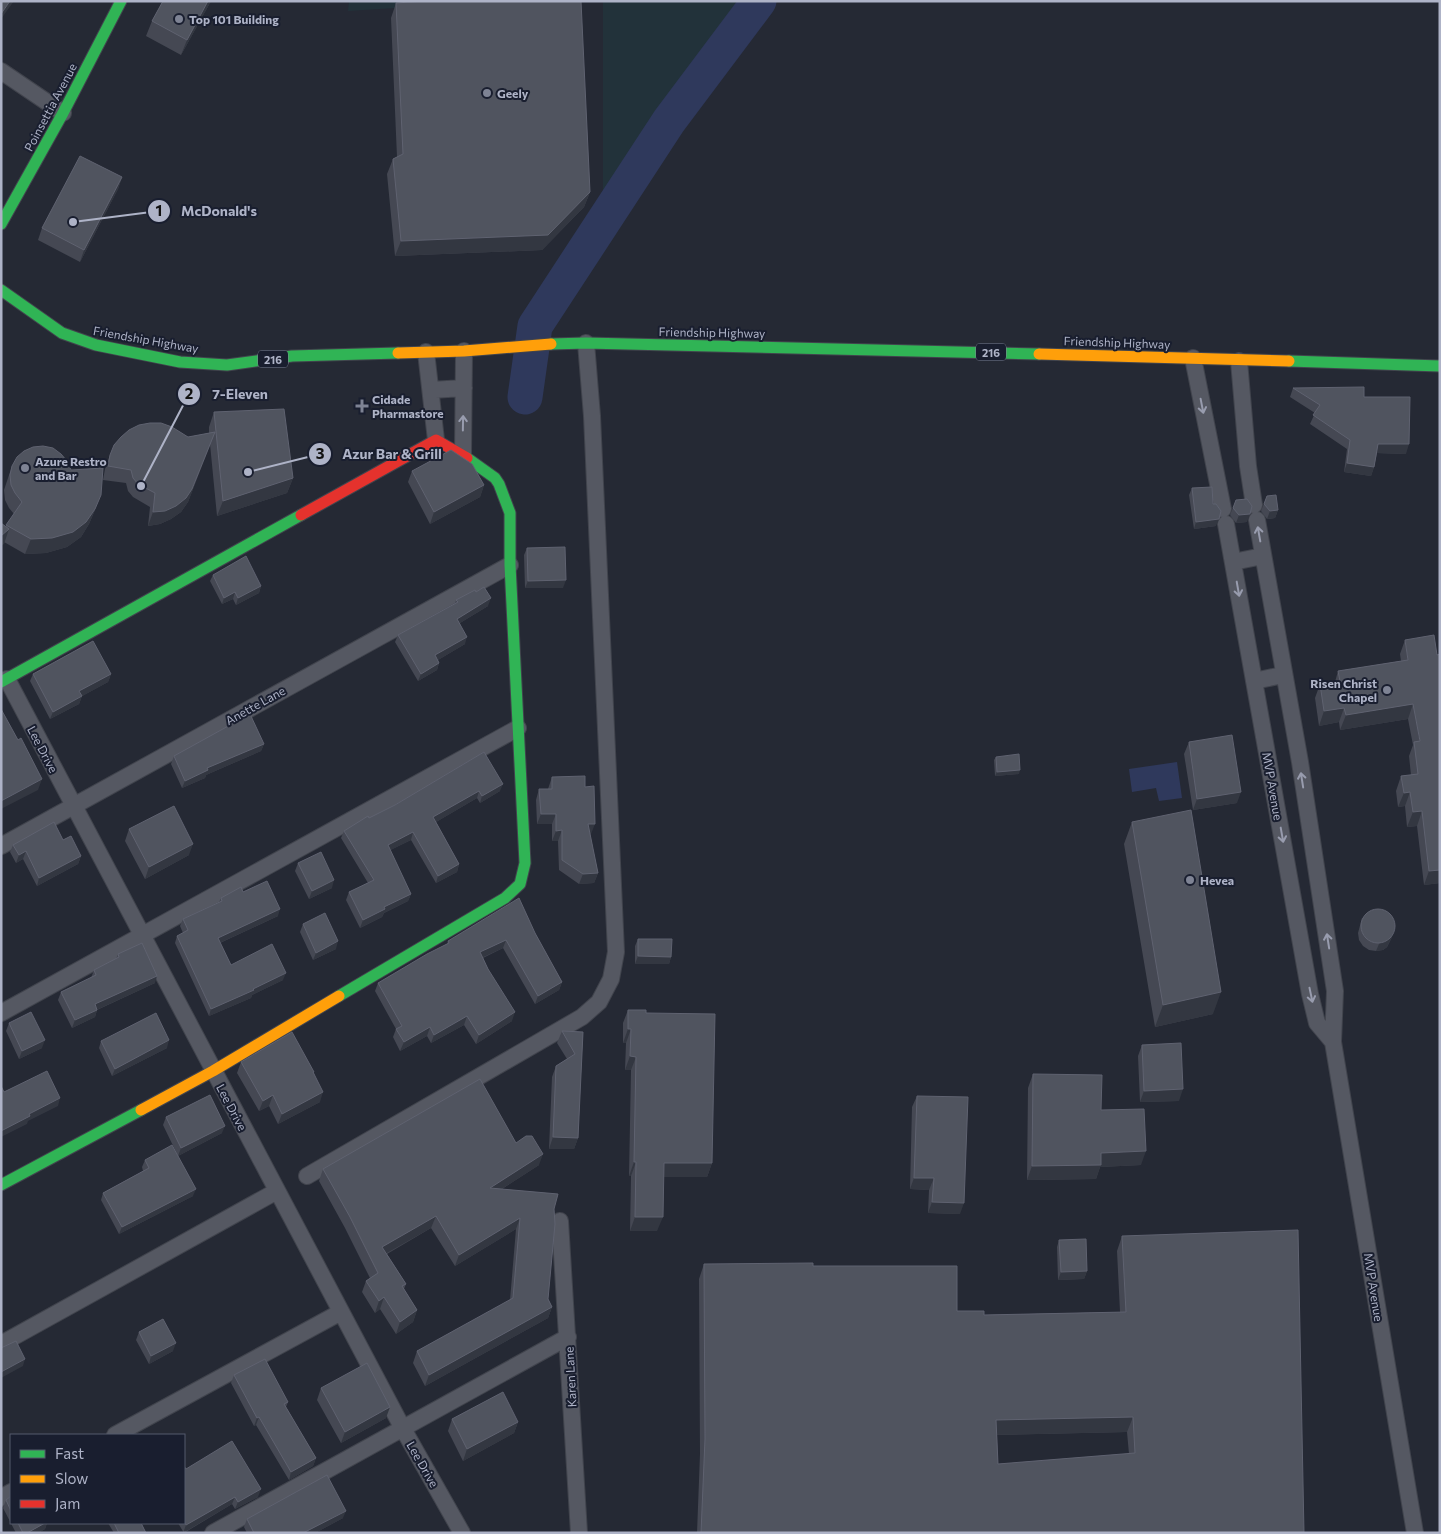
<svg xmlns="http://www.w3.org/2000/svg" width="1441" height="1534" font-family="Commissioner,sans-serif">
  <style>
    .green { fill: #22323a }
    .water { fill: #2f395c }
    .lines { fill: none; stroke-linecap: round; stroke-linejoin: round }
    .river { stroke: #2f395c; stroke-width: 35 }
    .street-casing { stroke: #41444d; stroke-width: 18 }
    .fast-casing { stroke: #41444d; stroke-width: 13 }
    .slow-casing { stroke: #41444d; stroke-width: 13 }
    .jam-casing { stroke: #41444d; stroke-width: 13 }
    .street { stroke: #555862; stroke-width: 16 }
    .fast { stroke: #30b455; stroke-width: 11 }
    .slow { stroke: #ff9f0a; stroke-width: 11 }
    .jam { stroke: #e5322d; stroke-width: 11 }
    .wall { fill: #454853; fill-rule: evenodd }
    .shaded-wall { fill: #333741 }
    .building { fill: #50545f; stroke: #5f6270; fill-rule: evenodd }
    .oneway { stroke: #989cae }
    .poi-dot { fill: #7e8394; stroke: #191e2f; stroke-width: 2 }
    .labels { text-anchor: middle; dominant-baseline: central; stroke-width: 4; stroke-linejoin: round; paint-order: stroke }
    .shield { fill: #191e2f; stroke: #818699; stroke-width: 1 }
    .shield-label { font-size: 11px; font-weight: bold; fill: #aeb3c7 }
    .poi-label { font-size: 12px; font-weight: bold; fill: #aeb3c7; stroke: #191e2f; text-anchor: start }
    .street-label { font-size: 12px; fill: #aeb3c7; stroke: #191e2f }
    .leader { fill: none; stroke: #aeb3c7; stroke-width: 2 }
    .callout-dot { fill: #aeb3c7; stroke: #191e2f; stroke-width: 2 }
    .mark-label { font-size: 15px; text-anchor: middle; font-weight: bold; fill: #111 }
    .callout-label { font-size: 14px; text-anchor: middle; font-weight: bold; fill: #aeb3c7; stroke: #191e2f; stroke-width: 4; stroke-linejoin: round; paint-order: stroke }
  </style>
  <rect width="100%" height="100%" fill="#252934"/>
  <path class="green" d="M349 1H507L348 11Z
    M603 1H745L715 44 603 211Z"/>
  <path class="water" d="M1177 762 1182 798 1159 801 1156 788 1132 792 1129 769Z"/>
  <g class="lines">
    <path class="river" d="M525 397 535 326 669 121 759 1"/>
    <g class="street-casing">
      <path id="street" d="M1 71 63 113
        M426 352 436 440
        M1193 358 1223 509
        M1239 361 1248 466 1254 505
        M431 390 464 388
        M463 455 464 351
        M1257 520 1300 762 1335 991 1333 1042 1415 1533
        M1226 524 1310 994 1317 1023 1333 1042
        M1233 562 1263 556
        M7 679 402 1427 462 1533
        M1254 681 1283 675
        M1 846 510 565
        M1 1013 518 728
        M307 1176 582 1017 599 1002 611 979 616 952 592 416 586 343
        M560 1221 579 1533
        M1 1344 277 1191
        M115 1435 341 1312
        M1 1498 11 1492
        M213 1533 568 1337"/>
    </g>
    <g class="fast-casing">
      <path id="fast" d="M1 224 63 113 121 1
        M1 290 62 333 96 345 180 362 227 365 292 356 398 353
        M551 344 586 343 1039 354
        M1289 361 1440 366
        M1 682 301 515
        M339 996 505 898 520 884 525 863 510 565V513L499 484 495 478 467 458
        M1 1185 141 1110"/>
    </g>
    <g class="slow-casing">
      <path id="slow" d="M398 353 464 351 551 344
        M1039 354 1289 361
        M141 1110 213 1071 339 996"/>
    </g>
    <g class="jam-casing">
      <path id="jam" d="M301 515 436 440 467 458"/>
    </g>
    <use href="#street" class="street"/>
    <use href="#fast" class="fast"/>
    <use href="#slow" class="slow"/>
    <use href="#jam" class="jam"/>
  </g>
  <path class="wall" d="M163 1H211L181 55 146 36 152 21Z
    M396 3 590 192 584 207 542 250 395 256 387 174 393 159 397 157 391 18Z
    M122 177 118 189 80 262 38 240 42 228Z
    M1293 388 1364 397 1406 454 1377 453 1374 467 1371 476 1344 472 1347 449 1310 424 1315 413 1290 397Z
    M214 412 293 478 287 493 217 516 210 444 188 502 181 512 171 519 160 524 148 526 150 507 133 497 128 491 126 483 103 480 105 469 110 455 188 437 209 433V427Z
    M12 466 71 470 95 510 89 524 81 537 67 547 46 553 25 554 4 542V544L6 526 14 514 9 508 5 500 4 490Z
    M412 471 484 485 480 497 430 524 408 482Z
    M1192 488 1213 504 1216 526 1194 529 1189 495Z
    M1267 496 1278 510 1275 518 1267 519 1261 511Z
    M1236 500 1247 522 1236 523 1230 515Z
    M527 548 563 588H525L524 555Z
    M213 575 261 586 259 593 236 605 233 599 222 604 210 581Z
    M456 600 488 606 460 623 465 644 438 660 439 663 437 670 418 681 395 642 398 635 455 603Z
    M1405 640 1440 883 1424 885 1417 826 1407 827 1405 806 1398 807 1396 791 1401 776 1411 775 1409 756 1413 745 1408 719 1340 730 1339 722 1319 726 1315 698 1320 684 1335 682 1338 671 1401 661 1400 654Z
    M33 674H111L108 682 82 696 79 704 50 719 30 681Z
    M1189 742 1237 803 1193 810 1184 754Z
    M264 744 261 751 206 775 205 778 182 788 171 764 174 756Z
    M484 752 500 791 480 803 477 798 436 822 459 864 457 872 436 883 411 840 390 850 411 894 408 901 384 913 382 917 360 928 346 900 349 892 368 883 341 838 344 831 395 805Z
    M996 757 1019 774 995 776 994 760Z
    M552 777 585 787 591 834H590L598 873 594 883 579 884 559 870 558 841H552V824H537L536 800 539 789H548Z
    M1132 822 1213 1014 1155 1027 1124 844Z
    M129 829 189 855 145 879 125 841Z
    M63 840 81 856 78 864 37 886 23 859 16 863 10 852 13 845Z
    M298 863 332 888 309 899 295 871Z
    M243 892 278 916 220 943 231 965 283 980 252 995 251 998 209 1016 175 943 177 936 183 933 180 926 183 919 219 902 221 898Z
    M1362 918 1392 937 1387 947 1383 950 1376 951 1369 950 1363 946 1359 940 1358 933Z
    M303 924 336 949 313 960 300 932Z
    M535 933 562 982 559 990 535 1004 503 948 483 958 512 1021 476 1044 464 1025 431 1043 427 1036 400 1051 393 1037 396 1029 375 991 378 983 447 944 448 941Z
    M638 939 671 957 669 964H635V946Z
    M118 954 155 983 97 1010 95 1017 72 1028 58 1000 61 992 91 978 94 970 116 959Z
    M628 1010 646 1013 712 1163 707 1177H663L657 1231H630L631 1176H629L631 1070H625L626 1043H623V1023Z
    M9 1023 42 1048 19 1059 6 1031Z
    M562 1031 583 1032 578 1138 574 1149H549L552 1077 556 1066 567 1059 557 1043Z
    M101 1041 167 1048 112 1076 99 1048Z
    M1142 1045 1179 1101 1140 1102 1138 1056Z
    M241 1062 314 1072V1073L320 1102 278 1124 269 1106 259 1111 237 1073Z
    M1033 1074 1141 1165 1100 1167 1096 1179 1027 1180 1028 1088Z
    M917 1096 960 1214 928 1213 929 1190 910 1189 912 1107Z
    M166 1117 222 1133 178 1156 163 1125Z
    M516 1143 539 1165 502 1189 554 1209 548 1299 552 1307 548 1318 425 1386 413 1363 417 1351 510 1300 516 1229 455 1266 431 1228 387 1254 406 1284 404 1289 417 1310 413 1322 396 1334 380 1309 375 1313 362 1292 366 1281 370 1278 345 1228 319 1181 323 1169Z
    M145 1160 193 1196 119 1234 101 1200 103 1193 143 1171 142 1167Z
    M1122 1236 1304 1533H697L700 1454 699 1279 704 1264 957 1311 984 1315 1120 1312 1117 1251ZM1127 1432 1129 1454 998 1464 997 1435Z
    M1059 1240 1087 1271 1084 1279 1058 1280 1057 1247Z
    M139 1332 173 1351 149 1364 136 1340Z
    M234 1375 288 1402 286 1407 316 1458 313 1466 289 1480 256 1425 254 1426 231 1383Z
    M321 1388 386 1418 341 1443 317 1400Z
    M452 1419 518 1422 514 1433 463 1461 448 1431Z
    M184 1466 186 1469 258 1497 235 1509 232 1504 184 1533 178 1523H184Z
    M11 1496V1523H47L45 1529 38 1533H16L3 1508 6 1500Z
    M343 1518 315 1533H247L244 1527 247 1519Z
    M108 1523H141L146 1533H114Z"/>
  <path class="shaded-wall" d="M10 1H14L1 19V14Z
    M208 1H211L181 55 187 40Z
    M122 177 118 189 80 262 84 250Z
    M590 192 584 207 542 250 395 256 401 241Z
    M1378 444H1409L1406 454 1375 453Z
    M210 446 188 502 181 512 171 519 160 524 148 526 153 512Z
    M1347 463 1374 467 1371 476 1344 472Z
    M293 478 287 493 217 516 223 501Z
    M484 485 480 497 430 524 434 512Z
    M101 495 89 524 81 537 67 547 46 553 25 554 31 539Z
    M1278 510 1275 518 1267 519 1270 511Z
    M1250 514 1247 522 1236 523 1239 515Z
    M1219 519 1216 526 1194 529 1196 522Z
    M9 529 4 544 1 546V536Z
    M566 580 563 588H525L528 581Z
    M261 586 259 593 236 605 238 598Z
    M235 592 233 599 222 604 224 598Z
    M491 598 488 606 455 626 457 619Z
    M467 637 465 644 433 663 435 655Z
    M439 663 437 670 418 681 421 674Z
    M111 674 108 682 77 699 79 691Z
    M82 696 79 704 50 719 53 712Z
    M1413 704 1408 719 1340 730 1346 715Z
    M1344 708 1339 722 1319 726 1324 711Z
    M264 744 261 751 206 775 205 778 182 788 185 781 207 768Z
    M1020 770 1019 774 995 776 997 772Z
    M42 779 38 790 1 809V801Z
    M503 784 500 791 480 803 482 796Z
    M479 791 477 798 431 825 433 817Z
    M1241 792 1237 803 1193 810 1197 799Z
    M1410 792 1405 806 1398 807 1404 793Z
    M1422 811 1417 826 1407 827 1413 812Z
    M541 814H556L552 824H537Z
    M588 824H595L591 834 584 835Z
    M562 830 558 841H552L556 831Z
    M413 832 411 840 385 853 388 845Z
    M193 844 189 855 145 879 149 867Z
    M26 851 23 859 16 863 19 855Z
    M81 856 78 864 37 886 39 878Z
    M459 864 457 872 436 883 438 876Z
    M1440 870V883L1424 885 1429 871Z
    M598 873 594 883 579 884 583 874Z
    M334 880 332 888 309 899 312 891Z
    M411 894 408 901 384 913 382 917 360 928 363 920 384 907Z
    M280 909 278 916 215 945 218 938Z
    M1395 930 1392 937 1387 947 1383 950 1376 951 1379 944Z
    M506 940 503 948 477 960 480 952Z
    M338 941 336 949 313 960 316 953Z
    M638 956 671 957 669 964H635Z
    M286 973 283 980 252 995 251 998 209 1016 211 1009Z
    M157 976 155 983 92 1012 95 1004Z
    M562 982 559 990 535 1004 538 996Z
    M1221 992 1213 1014 1155 1027 1163 1005Z
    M97 1010 95 1017 72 1028 75 1020Z
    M515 1012 512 1021 476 1044 479 1035Z
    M467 1016 464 1025 431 1043 434 1035Z
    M430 1027 427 1036 400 1051 404 1042Z
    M628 1029H631L626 1043H623Z
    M45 1040 42 1048 19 1059 22 1051Z
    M169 1040 167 1048 112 1076 115 1069Z
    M630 1056 636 1057 631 1070H625Z
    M1183 1089 1179 1101 1140 1102 1144 1091Z
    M323 1092 320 1102 278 1124 282 1114Z
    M273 1095 269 1106 259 1111 263 1101Z
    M60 1098 58 1106 28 1121 27 1124 1 1137V1131L29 1114Z
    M225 1126 222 1133 178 1156 181 1148Z
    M553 1137 578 1138 574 1149H549Z
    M1146 1151 1141 1165 1100 1167 1096 1179 1027 1180 1032 1166 1101 1153Z
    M543 1154 539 1165 486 1199 490 1188Z
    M634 1162H636L631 1176H629Z
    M664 1163H712L707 1177H659Z
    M914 1178H934L929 1190 910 1189Z
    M196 1189 193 1196 119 1234 122 1227Z
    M932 1202 964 1203 960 1214 928 1213Z
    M436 1216 431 1228 378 1258 382 1247Z
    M635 1217H663L657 1231H630Z
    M520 1218 516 1229 455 1266 459 1255Z
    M1087 1271 1084 1279 1058 1280 1061 1272Z
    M384 1297 380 1309 375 1313 379 1301Z
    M552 1307 548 1318 425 1386 429 1375Z
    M417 1310 413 1322 396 1334 400 1322Z
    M176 1343 173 1351 149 1364 151 1356Z
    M25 1359 23 1366 1 1378V1372Z
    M390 1407 386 1418 341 1443 345 1432Z
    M259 1417 256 1425 254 1426 257 1418Z
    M1133 1417 1127 1432 991 1435 996 1420Z
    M518 1422 514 1433 463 1461 467 1449Z
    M316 1458 313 1466 289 1480 291 1472Z
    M261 1489 258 1497 235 1509 238 1502Z
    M235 1497 232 1504 183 1533 186 1525Z
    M346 1511 343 1518 315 1533H303Z
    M45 1523H47L45 1529 38 1533H27Z"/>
  <path class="building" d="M1 1H10L1 14Z
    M163 1H208L187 40 152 21Z
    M426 1H581L590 192 548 235 401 241 393 159 403 154 396 3Z
    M80 156 122 177 84 250 42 228Z
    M1364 387V397H1410L1409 444H1378L1374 467 1347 463 1350 440 1313 415 1320 405 1293 388Z
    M284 409 293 478 223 501 214 412Z
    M150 423H161L172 427 188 437 215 432 192 489 186 498 176 506 165 511 153 512 155 493 138 484 133 478 131 470 108 466 110 455 114 445 121 437 129 430 139 425Z
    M43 446 53 448 61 454 67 461 71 470 103 468 101 495 95 509 86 522 73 532 52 538 31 539 6 525 22 502 15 493 11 485 10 475 12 466 17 457 24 451 33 447Z
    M451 450 472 464 484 485 434 512 412 471Z
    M1212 487 1213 504H1216L1221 511 1219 519 1196 522 1192 488Z
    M1276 495 1278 510 1270 511 1264 504 1267 496Z
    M1247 499 1252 506 1250 514 1239 515 1233 508 1236 500Z
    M1 523 9 529 1 536Z
    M565 547 566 580 528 581 527 548Z
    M246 556 261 586 238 598 235 592 224 598 213 575Z
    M484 587 491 598 457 619 467 637 435 655 439 663 421 674 398 635 458 602 456 600 475 590 476 592Z
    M1434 635 1437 655 1440 654V870L1429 871 1422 811 1413 812 1410 792 1404 793 1401 776 1418 774 1414 742 1420 741 1413 704 1346 715 1344 708 1324 711 1320 684 1340 681 1338 671 1408 660 1405 640Z
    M93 641 111 674 79 691 82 696 53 712 33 674Z
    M1 709 18 740 21 738 42 779 1 801Z
    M250 714 264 744 207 768 208 770 185 781 174 756Z
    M1232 735 1241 792 1197 799 1189 742Z
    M484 752 503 784 482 796 479 791 433 817 459 864 438 876 413 832 388 845 411 894 384 907 385 909 363 920 349 892 374 880 344 831 368 816 369 818 395 805Z
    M1019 754 1020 770 997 772 996 757Z
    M585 776V787L594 786 595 824H588L598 873 583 874 562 860V830L556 831V814H541L539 789H552V777Z
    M174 806 193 844 149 867 129 829Z
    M1191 810 1221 992 1163 1005 1132 822Z
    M54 822 63 840 71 836 81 856 39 878 26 851 19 855 13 845Z
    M321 852 334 880 312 891 298 863Z
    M267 881 280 909 218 938 231 965 272 944 286 973 253 989 254 990 211 1009 177 936 188 930 183 919 222 901 221 898 241 887 243 892Z
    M519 898 535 933 562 982 538 996 506 940 480 952 488 969 515 1012 479 1035 467 1016 434 1035 430 1027 404 1042 396 1029 402 1026 378 983 427 954 449 943 448 941Z
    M1361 926a17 17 0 1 1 34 0a17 17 0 1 1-34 0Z
    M325 913 338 941 316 953 303 924Z
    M638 939H672L671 957 638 956Z
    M142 943 157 976 95 1004 97 1010 75 1020 61 992 96 975 94 970 119 957 118 954Z
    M628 1010H646V1013L715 1014 712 1163H664L663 1217H635L636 1162H634L636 1057 630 1056 631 1029H628Z
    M31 1012 45 1040 22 1051 9 1023Z
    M156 1013 169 1040 115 1069 101 1041Z
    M562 1031 583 1032 578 1138 553 1137 556 1066 575 1054Z
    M292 1032 314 1072H313L323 1092 282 1114 273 1095 263 1101 241 1062Z
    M1181 1043 1183 1089 1144 1091 1142 1045Z
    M47 1071 60 1098 29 1114 30 1116 1 1131V1086L4 1092Z
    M1033 1074 1102 1075 1101 1110 1144 1109 1146 1151 1101 1153V1165L1032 1166Z
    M480 1079 516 1143 526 1136H532L543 1154 490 1188 558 1194 554 1209 555 1224 548 1299 552 1307 429 1375 417 1351 513 1298 520 1218 459 1255 436 1216 382 1247 406 1284 402 1286 417 1310 400 1322 384 1297 379 1301 366 1281 378 1273 350 1217 323 1169Z
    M210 1095 225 1126 181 1148 166 1117Z
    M917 1096 968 1097 964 1203 932 1202 934 1178H914Z
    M172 1145 196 1189 122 1227 103 1193 149 1168 145 1160Z
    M1298 1230 1304 1533H701L705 1439 704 1264 813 1263V1266H957V1311H984V1315L1126 1312 1122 1236ZM1133 1417 1135 1453 998 1464 996 1420Z
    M1086 1239 1087 1271 1061 1272 1059 1240Z
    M163 1319 176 1343 151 1356 139 1332Z
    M16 1341 25 1359 1 1372V1348Z
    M265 1359 288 1402 284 1404 316 1458 291 1472 259 1417 257 1418 234 1375Z
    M367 1363 390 1407 345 1432 321 1388Z
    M503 1392 518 1422 467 1449 452 1419Z
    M232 1441 261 1489 238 1502 235 1497 186 1525 184 1521V1466L186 1469Z
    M327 1475 346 1511 303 1533H254L247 1519Z
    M11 1496V1511L6 1500Z
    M18 1523H45L27 1533H23Z
    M114 1523H141L146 1533H119Z"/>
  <defs><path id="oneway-shaft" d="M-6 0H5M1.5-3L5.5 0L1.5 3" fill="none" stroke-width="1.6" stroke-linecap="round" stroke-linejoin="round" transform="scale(1.25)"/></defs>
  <g class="oneway">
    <use href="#oneway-shaft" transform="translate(1202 406) rotate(79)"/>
    <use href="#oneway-shaft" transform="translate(463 423) rotate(-89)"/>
    <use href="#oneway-shaft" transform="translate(1259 534) rotate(-100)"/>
    <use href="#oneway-shaft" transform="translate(1238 589) rotate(80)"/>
    <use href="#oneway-shaft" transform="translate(1302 780) rotate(-99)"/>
    <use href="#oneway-shaft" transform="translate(1282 835) rotate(80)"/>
    <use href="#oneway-shaft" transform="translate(1328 941) rotate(-99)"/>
    <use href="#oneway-shaft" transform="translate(1311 995) rotate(78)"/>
  </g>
  <g class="poi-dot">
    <circle cx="179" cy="19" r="5"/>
    <circle cx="487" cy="93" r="5"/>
    <path d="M359.5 398.5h5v5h5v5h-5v5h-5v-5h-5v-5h5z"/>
    <circle cx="25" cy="468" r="5"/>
    <circle cx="1387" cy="690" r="5"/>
    <circle cx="1190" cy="880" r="5"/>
  </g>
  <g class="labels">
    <g class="shield">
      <rect x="976" y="343.5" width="30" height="17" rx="4"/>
      <rect x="258" y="350.5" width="30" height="17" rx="4"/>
    </g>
    <g class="shield-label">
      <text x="991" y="352">216</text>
      <text x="273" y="359">216</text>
    </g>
    <g class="poi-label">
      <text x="189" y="19">Top 101 Building</text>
      <text x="497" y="93">Geely</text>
      <text x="372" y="399">Cidade<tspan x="372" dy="14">Pharmastore</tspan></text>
      <text x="35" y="461">Azure Restro<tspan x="35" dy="14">and Bar</tspan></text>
      <text x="1377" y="683" text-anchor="end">Risen Christ<tspan x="1377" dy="14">Chapel</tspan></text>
      <text x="1200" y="880">Hevea</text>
    </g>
    <g class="street-label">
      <text transform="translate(50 107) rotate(-62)">Poinsettia Avenue</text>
      <text transform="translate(712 332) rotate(1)">Friendship Highway</text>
      <text transform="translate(146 339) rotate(10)">Friendship Highway</text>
      <text transform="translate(1117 342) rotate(2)">Friendship Highway</text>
      <text transform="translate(255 705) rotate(-29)">Anette Lane</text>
      <text transform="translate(43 749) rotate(62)">Lee Drive</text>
      <text transform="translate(1273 786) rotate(80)">MVP Avenue</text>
      <text transform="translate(232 1107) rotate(62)">Lee Drive</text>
      <text transform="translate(1374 1287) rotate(81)">MVP Avenue</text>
      <text transform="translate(570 1377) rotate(-93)">Karen Lane</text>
      <text transform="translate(423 1464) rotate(60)">Lee Drive</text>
    </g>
  </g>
  <path class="leader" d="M73 222L159 211M141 486L189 394M248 472L320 454"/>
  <g class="callout-dot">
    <circle cx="73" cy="222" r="5"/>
    <circle cx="141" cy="486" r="5"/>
    <circle cx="248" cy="472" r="5"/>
    <circle cx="159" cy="211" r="12"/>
    <circle cx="189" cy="394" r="12"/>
    <circle cx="320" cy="454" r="12"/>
  </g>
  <g class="mark-label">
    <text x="159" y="216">1</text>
    <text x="189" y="399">2</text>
    <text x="320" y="459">3</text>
  </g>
  <g class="callout-label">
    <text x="219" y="216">McDonald's</text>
    <text x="240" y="399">7-Eleven</text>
    <text x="392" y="459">Azur Bar &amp; Grill</text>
  </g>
  <rect width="1441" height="1534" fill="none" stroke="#aeb3c7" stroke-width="5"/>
  <rect x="10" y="1434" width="175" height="90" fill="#191e2f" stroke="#555a6c"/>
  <rect x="20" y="1450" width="25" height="8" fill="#30b455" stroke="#555a6c"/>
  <text x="55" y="1459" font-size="15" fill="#aeb3c7">Fast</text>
  <rect x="20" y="1475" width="25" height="8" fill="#ff9f0a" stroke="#555a6c"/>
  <text x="55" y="1484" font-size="15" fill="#aeb3c7">Slow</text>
  <rect x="20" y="1500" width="25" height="8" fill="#e5322d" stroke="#555a6c"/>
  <text x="55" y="1509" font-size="15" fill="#aeb3c7">Jam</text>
</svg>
